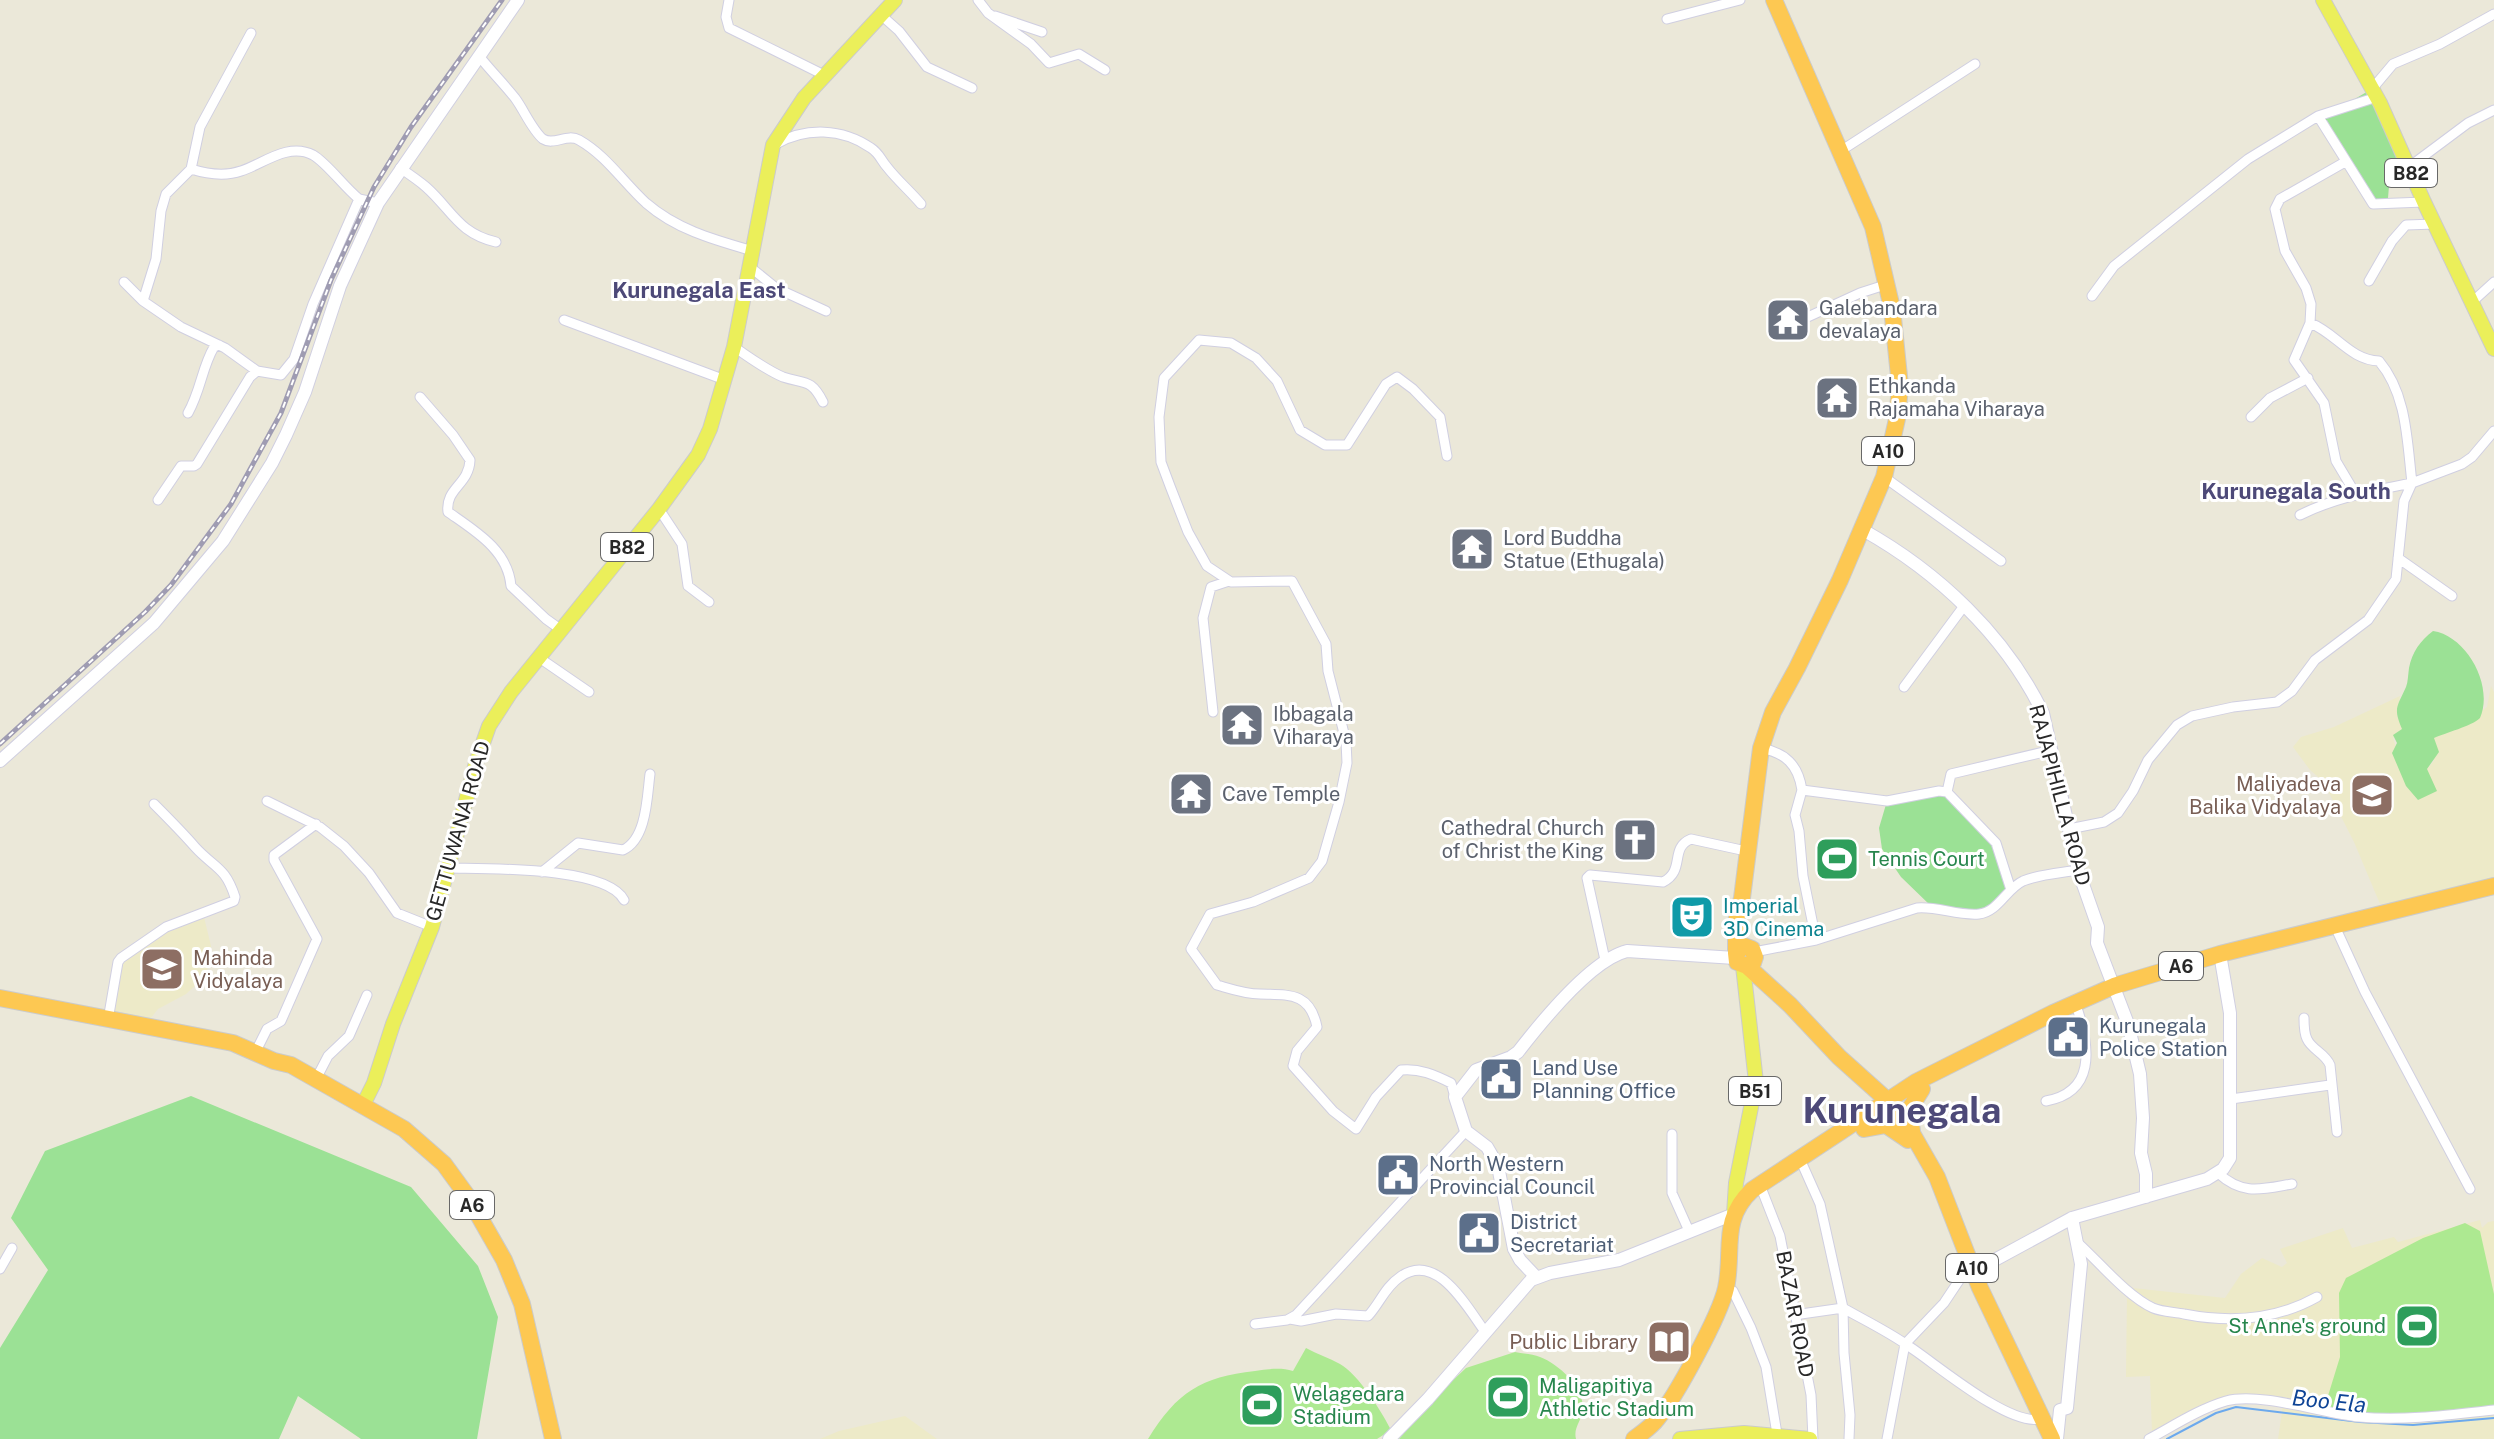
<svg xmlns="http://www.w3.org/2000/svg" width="2494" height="1439" font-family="'Public Sans',sans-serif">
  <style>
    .education { fill: #edeac8 }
    .green { fill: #9be195 }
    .pitch { fill: #ade991 }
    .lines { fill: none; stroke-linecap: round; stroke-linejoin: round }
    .stream { stroke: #6ca9ed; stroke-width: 2 }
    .street-casing { stroke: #d0cfe1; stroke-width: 11 }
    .secondary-casing { stroke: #d0cfe1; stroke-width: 14 }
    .primary-casing { stroke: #cbcbcb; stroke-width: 16 }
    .highway-casing { stroke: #cbcbcb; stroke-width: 18 }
    .street { stroke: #fff; stroke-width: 9 }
    .secondary { stroke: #fff; stroke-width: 12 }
    .primary { stroke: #ebef5a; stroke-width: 14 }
    .highway { stroke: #fdc852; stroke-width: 16 }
    .rail-casing { stroke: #9f9cb2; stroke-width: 5 }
    .rail { stroke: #fff; stroke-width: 2; stroke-dasharray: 6; stroke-linecap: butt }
    .labels { text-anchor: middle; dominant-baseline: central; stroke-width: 6; stroke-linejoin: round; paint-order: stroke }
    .shield { fill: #fff; stroke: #686868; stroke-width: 2 }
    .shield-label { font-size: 18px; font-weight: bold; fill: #282828 }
    .worship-label { font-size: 20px; fill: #5b616d; stroke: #fff; text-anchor: start }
    .education-label { font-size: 20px; fill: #785e54; stroke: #fff; text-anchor: end }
    .street-label { font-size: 20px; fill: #282828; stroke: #fff }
    .leisure-label { font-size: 20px; fill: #27864d; stroke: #fff; text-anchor: start }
    .culture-label { font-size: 20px; fill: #0d838f; stroke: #fff; text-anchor: start }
    .service-label { font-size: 20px; fill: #4e5e75; stroke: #fff; text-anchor: start }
    .neighbourhood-label { font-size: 22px; font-weight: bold; fill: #4d4978; stroke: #fff }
    .water-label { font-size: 22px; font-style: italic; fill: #0e4496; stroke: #fff }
    .town-label { font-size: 36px; font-weight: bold; fill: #4d4978; stroke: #fff }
  </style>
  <rect width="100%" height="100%" fill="#ebe8d9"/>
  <path class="education" d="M2491 686 2494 692V881L2417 900 2380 904 2354 842 2323 781 2310 770 2293 747 2301 737 2334 727 2400 696 2397 716 2403 729 2393 738 2410 788 2419 800 2427 769 2434 761 2433 738 2455 729 2487 707Z
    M203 913 211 946 210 965 197 984 186 994 158 1009 143 1028 108 1020 118 962 155 933Z
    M2480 1220 2482 1228 2488 1222 2494 1221V1439H2278L2283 1405 2361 1417 2393 1419 2479 1411 2384 1416 2332 1411 2276 1400 2240 1397 2221 1399 2152 1432 2150 1376 2126 1377 2127 1293 2080 1251V1241L2133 1288 2225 1298 2241 1274 2262 1258 2282 1267 2287 1263 2280 1249 2343 1228 2352 1248 2394 1237 2398 1242Z
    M905 1416 937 1439H820L839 1431Z"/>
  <path class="green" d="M2370 90 2406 168 2389 186 2388 198 2383 202 2372 200 2324 117Z
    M2433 631C2467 636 2494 686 2480 718 2472 726 2445 733 2434 738L2439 752 2427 769 2437 791 2418 800 2406 786 2392 753 2397 743 2393 735 2402 729C2393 708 2397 707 2406 687 2408 682 2408 675 2409 668 2412 652 2420 641 2433 631Z
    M1939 791 1987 833 2011 890 1979 914 1932 907 1901 877 1882 849 1879 828 1887 801Z
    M191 1096 411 1187 478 1266 498 1317 477 1439H361L298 1396 279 1439H0V1348L48 1270 11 1218 45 1151Z"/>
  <path class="pitch" d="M2465 1223 2480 1231 2494 1294V1410L2425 1417 2323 1412 2340 1357 2339 1293 2346 1278 2423 1238Z
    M1306 1348C1317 1354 1329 1358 1340 1364 1358 1374 1382 1412 1391 1430L1377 1439H1148C1177 1392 1201 1377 1255 1371 1268 1369 1281 1367 1293 1371Z
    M1515 1352C1523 1354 1533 1354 1540 1357 1559 1364 1584 1388 1583 1409 1582 1421 1573 1427 1576 1439H1399L1430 1402 1466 1368Z"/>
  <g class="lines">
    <path class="stream" d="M2167 1439 2216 1413 2236 1407 2360 1422 2413 1425 2494 1418"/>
    <g class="street-casing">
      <path id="street" d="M729 0 726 17 729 28 824 75
        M978 0 988 13 1031 44 1049 63 1079 54 1105 70
        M881 15 899 31 927 67 972 88
        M995 16 1042 32
        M1667 19 1740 0
        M479 56C490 70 504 84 515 98 524 110 532 130 543 139 554 146 567 133 579 140 607 156 623 182 646 203 677 230 715 240 753 251
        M2372 89 2393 64 2440 44 2494 14
        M2318 116 2373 204 2424 202
        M776 144C806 127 842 128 871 148 879 153 881 160 887 167 897 180 910 191 921 204
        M1839 152 1975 64
        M2345 162 2280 199 2275 209 2285 251 2306 288 2311 304 2310 323 2294 360 2324 403 2336 461 2355 493
        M2409 167 2468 123 2494 110
        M400 168C409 174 418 180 426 187 452 210 458 233 496 242
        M191 169C207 174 224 177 241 171 263 164 288 142 313 155 327 163 344 187 359 199
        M750 267 776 288 826 311
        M2369 281 2392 241 2406 225 2435 224
        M124 282 143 301 181 327 225 348 257 371 281 375 294 359 313 304 359 199 378 203
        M2092 296 2114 266 2248 159 2318 116 2377 97
        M143 301 156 259 161 211 166 194 191 169 200 127 251 33
        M2472 302 2494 282
        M564 320 725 380
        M1799 321 1860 293 1888 284
        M734 347C749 357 766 370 783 377 804 384 811 378 823 402
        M420 397 453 435 470 460C469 485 445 488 448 512 475 531 508 550 511 586L546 619 560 629
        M188 413C201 390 202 367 214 347L219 345
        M2251 417 2270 398 2308 378
        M1447 456 1440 417 1413 389 1397 377 1386 384 1347 445H1325L1300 430 1277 381 1256 358 1231 343 1199 340 1164 378 1159 417 1161 462 1170 486 1188 532 1207 566 1231 582 1292 581 1326 644 1328 671 1346 741 1347 763 1339 802 1322 861 1309 878 1253 902 1210 914 1191 949 1217 985C1231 989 1245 994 1260 994 1289 995 1310 992 1317 1027L1297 1051 1293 1066 1333 1111 1356 1129 1376 1097 1401 1070C1419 1068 1435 1075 1451 1083L1455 1097
        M1884 477 2001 561
        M158 500 181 466H194L197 464 250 377 257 371
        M659 509 682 544 688 586 709 602
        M2300 515C2336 497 2372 491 2412 483 2407 441 2407 394 2379 361 2350 360 2336 333 2310 323
        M2398 558 2452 596
        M538 657 589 692
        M1904 687 1964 606
        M1213 712 1203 618 1211 587 1229 581
        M1761 748C1785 753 1798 764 1802 790L1887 801 1939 791 1947 792 1996 843 2011 890
        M1802 790 1795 815 1799 831 1803 876 1816 940
        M1947 792 1951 774 2052 750
        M267 801 320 827 344 846 369 873 397 913 432 927
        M2069 829 2104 822 2118 813 2133 791 2148 760 2177 725 2192 716 2233 707 2277 702 2292 691 2315 660 2368 620 2396 579 2404 501 2412 483 2462 464 2472 457 2494 431
        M449 868C486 869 606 866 624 900
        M542 872 578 843 623 850C647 839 647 796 650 774
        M2338 933 2365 992 2470 1189
        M1754 952 1816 940 1917 908C1937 906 1958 916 1979 914 1998 912 2006 889 2023 881 2040 874 2061 873 2078 870
        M1605 960 1587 878 1590 875 1663 882C1686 870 1669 848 1691 839L1746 851
        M2304 1018C2304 1024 2304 1033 2307 1039 2312 1050 2325 1053 2330 1065L2337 1132
        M108 1020 118 962 121 958 166 927 234 901 235 897C225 866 214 868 195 847 182 832 168 818 154 804
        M255 1053 267 1029 281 1021 317 939 274 860V855L316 824
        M316 1079 328 1056 349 1036 367 995
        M2231 1099 2330 1085
        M2046 1101C2095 1092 2090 1049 2078 1011
        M1672 1134V1193L1689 1231
        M1800 1159 1820 1204 1843 1308 1844 1353 1850 1415 1849 1439
        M2218 1173C2243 1196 2262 1189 2292 1184
        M1760 1185 1780 1236 1811 1395 1813 1439
        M2078 1243C2099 1262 2127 1296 2153 1308 2162 1312 2175 1312 2184 1314 2230 1323 2276 1320 2317 1297
        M0 1269 12 1248
        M1733 1291 1751 1328 1766 1367 1777 1434
        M1843 1308C1864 1320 1887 1331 1907 1345 1935 1363 2008 1426 2040 1419
        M1794 1315 1843 1308
        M1290 1319 1301 1321 1336 1314 1368 1316C1380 1303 1385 1287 1400 1277 1437 1250 1468 1309 1486 1333
        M1255 1324 1287 1320 1296 1315 1466 1131
        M1887 1439 1905 1344 1944 1303 1960 1279 1967 1275
        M2149 1439C2173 1426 2199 1409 2226 1401 2260 1392 2322 1413 2359 1417 2404 1421 2449 1415 2494 1410"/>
    </g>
    <g class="secondary-casing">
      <path id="secondary" d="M1863 530C1938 572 2005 635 2043 713L2078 870 2098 927 2097 943 2128 1024 2140 1074 2143 1118 2141 1153 2146 1174V1197
        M0 761 154 623 223 541 272 463 286 435 305 392 340 286 378 203 518 0
        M1967 1275 2072 1218 2207 1179 2223 1169 2230 1158V1013L2220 954
        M1536 1277 1520 1260 1514 1249 1498 1166 1487 1147 1466 1131 1455 1097 1476 1070 1511 1057 1518 1052C1542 1021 1591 960 1627 951L1735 958
        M1389 1439 1428 1399 1531 1280 1550 1273 1619 1260 1734 1214
        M2057 1439 2060 1410 2067 1408 2081 1264 2072 1218"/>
    </g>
    <g class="primary-casing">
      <path id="primary" d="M2323 0 2380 103 2424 202 2494 349
        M363 1105 374 1083 393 1024 432 927 476 763 489 726 511 692 659 509 698 455 710 429 734 347 773 145 804 98 895 0
        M1734 1214 1736 1183 1756 1082 1743 966
        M1680 1439 1744 1433 1810 1439"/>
    </g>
    <g class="highway-casing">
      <path id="highway" d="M1736 953V922L1742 898 1761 748 1773 712 1797 668 1840 580 1884 477 1897 419 1900 386 1892 308 1873 227 1774 0
        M1747 966 1753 963 1755 957 1752 949 1744 946 1736 953 1737 962 1747 966 1790 1005 1839 1057 1887 1100 1913 1135 1937 1177 1980 1288 2052 1439
        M0 998 233 1043 274 1061 291 1065 404 1129 444 1164 468 1197 504 1260 522 1304 553 1439
        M1864 1129 1886 1125 1908 1140
        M1912 1131 1909 1110 1922 1089
        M1634 1439C1642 1433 1651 1427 1657 1419 1676 1397 1720 1315 1726 1288 1734 1250 1720 1220 1752 1190L1916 1082 2053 1013 2114 986 2220 954 2494 886"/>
    </g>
    <use href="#street" class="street"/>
    <use href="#secondary" class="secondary"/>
    <use href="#primary" class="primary"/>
    <use href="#highway" class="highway"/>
    <g class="rail-casing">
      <path id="rail" d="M0 744 145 612 171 585 231 504 281 413 331 280 374 187 411 127 502 0"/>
    </g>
    <use href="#rail" class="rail"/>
  </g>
  <defs>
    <g id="temple-square" transform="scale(2.3)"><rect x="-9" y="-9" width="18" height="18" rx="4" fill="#6b7280" stroke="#fff"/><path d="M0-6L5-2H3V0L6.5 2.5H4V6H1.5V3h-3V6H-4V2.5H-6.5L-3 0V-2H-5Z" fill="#fff"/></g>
    <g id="school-square" transform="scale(2.3)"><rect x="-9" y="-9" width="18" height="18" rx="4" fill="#8d6e63" stroke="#fff"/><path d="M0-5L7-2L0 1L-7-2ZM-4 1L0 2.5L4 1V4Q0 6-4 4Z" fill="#fff"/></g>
    <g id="church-square" transform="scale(2.3)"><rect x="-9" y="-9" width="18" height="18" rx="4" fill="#6b7280" stroke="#fff"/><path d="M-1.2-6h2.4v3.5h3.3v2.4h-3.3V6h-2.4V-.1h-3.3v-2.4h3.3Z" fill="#fff"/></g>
    <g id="stadium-square" transform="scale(2.3)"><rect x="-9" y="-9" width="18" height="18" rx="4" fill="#2e9e5b" stroke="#fff"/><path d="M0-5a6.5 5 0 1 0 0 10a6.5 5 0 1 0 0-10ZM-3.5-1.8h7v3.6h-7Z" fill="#fff"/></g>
    <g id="theatre-square" transform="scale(2.3)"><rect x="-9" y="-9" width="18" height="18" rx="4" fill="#0f9aa8" stroke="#fff"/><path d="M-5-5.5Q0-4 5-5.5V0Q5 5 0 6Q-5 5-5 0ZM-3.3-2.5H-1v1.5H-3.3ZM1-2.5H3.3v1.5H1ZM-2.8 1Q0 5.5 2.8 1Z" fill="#fff"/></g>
    <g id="civic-square" transform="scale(2.3)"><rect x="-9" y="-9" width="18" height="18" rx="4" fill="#5c6f8a" stroke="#fff"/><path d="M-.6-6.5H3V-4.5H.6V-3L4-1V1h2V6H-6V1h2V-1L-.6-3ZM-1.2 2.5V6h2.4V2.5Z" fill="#fff"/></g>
    <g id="library-square" transform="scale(2.3)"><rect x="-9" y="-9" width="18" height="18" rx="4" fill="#8d6e63" stroke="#fff"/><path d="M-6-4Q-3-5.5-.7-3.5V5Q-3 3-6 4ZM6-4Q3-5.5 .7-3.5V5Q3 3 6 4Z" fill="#fff"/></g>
  </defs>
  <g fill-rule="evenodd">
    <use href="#temple-square" x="1788" y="320"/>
    <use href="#temple-square" x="1837" y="398"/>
    <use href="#temple-square" x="1472" y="549"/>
    <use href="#temple-square" x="1242" y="725"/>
    <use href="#temple-square" x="1191" y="794"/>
    <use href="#school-square" x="2372" y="795"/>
    <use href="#church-square" x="1635" y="840"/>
    <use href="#stadium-square" x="1837" y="859"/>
    <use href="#theatre-square" x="1692" y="917"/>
    <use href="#school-square" x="162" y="969"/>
    <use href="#civic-square" x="2068" y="1037"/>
    <use href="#civic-square" x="1501" y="1079"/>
    <use href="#civic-square" x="1398" y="1175"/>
    <use href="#civic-square" x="1479" y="1233"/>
    <use href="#stadium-square" x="2417" y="1326"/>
    <use href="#library-square" x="1669" y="1342"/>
    <use href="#stadium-square" x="1508" y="1397"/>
    <use href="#stadium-square" x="1262" y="1405"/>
  </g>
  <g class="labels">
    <g class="shield">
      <rect x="2385" y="159" width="52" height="28" rx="6"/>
      <rect x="1862" y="437" width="52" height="28" rx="6"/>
      <rect x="601" y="533" width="52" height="28" rx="6"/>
      <rect x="2159" y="952" width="44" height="28" rx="6"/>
      <rect x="1729" y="1077" width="52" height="28" rx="6"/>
      <rect x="450" y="1191" width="44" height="28" rx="6"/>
      <rect x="1946" y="1254" width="52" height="28" rx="6"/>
    </g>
    <g class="shield-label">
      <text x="2411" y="173">B82</text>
      <text x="1888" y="451">A10</text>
      <text x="627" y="547">B82</text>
      <text x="2181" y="966">A6</text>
      <text x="1755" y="1091">B51</text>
      <text x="472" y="1205">A6</text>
      <text x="1972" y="1268">A10</text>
    </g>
    <g class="worship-label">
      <text x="1819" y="308">Galebandara<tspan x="1819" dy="23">devalaya</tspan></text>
      <text x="1868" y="386">Ethkanda<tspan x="1868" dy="23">Rajamaha Viharaya</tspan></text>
      <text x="1503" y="538">Lord Buddha<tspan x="1503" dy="23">Statue (Ethugala)</tspan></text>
      <text x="1273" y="714">Ibbagala<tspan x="1273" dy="23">Viharaya</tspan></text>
      <text x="1222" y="794">Cave Temple</text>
      <text x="1604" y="828" text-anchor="end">Cathedral Church<tspan x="1604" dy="23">of Christ the King</tspan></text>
    </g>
    <g class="education-label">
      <text x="2341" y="784">Maliyadeva<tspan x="2341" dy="23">Balika Vidyalaya</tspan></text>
      <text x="193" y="958" text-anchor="start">Mahinda<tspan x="193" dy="23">Vidyalaya</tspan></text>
      <text x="1638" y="1342">Public Library</text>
    </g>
    <g class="street-label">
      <text transform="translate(2060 795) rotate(75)">RAJAPIHILLA ROAD</text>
      <text transform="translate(458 831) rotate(-74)">GETTUWANA ROAD</text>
      <text transform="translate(1795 1314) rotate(79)">BAZAR ROAD</text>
    </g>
    <g class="leisure-label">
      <text x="1868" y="859">Tennis Court</text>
      <text x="2386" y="1326" text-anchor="end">St Anne's ground</text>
      <text x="1539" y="1386">Maligapitiya<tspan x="1539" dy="23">Athletic Stadium</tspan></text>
      <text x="1293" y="1394">Welagedara<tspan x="1293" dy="23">Stadium</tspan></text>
    </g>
    <g class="culture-label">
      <text x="1723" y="906">Imperial<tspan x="1723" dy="23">3D Cinema</tspan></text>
    </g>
    <g class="service-label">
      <text x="2099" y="1026">Kurunegala<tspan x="2099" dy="23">Police Station</tspan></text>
      <text x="1532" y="1068">Land Use<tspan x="1532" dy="23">Planning Office</tspan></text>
      <text x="1429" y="1164">North Western<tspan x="1429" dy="23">Provincial Council</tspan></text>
      <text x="1510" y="1222">District<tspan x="1510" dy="23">Secretariat</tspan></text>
    </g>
    <g class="neighbourhood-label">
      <text x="699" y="290">Kurunegala East</text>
      <text x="2296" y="491">Kurunegala South</text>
    </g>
    <g class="water-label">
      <text transform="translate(2329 1401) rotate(6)">Boo Ela</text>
    </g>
    <g class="town-label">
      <text x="1902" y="1110">Kurunegala</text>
    </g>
  </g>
</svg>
